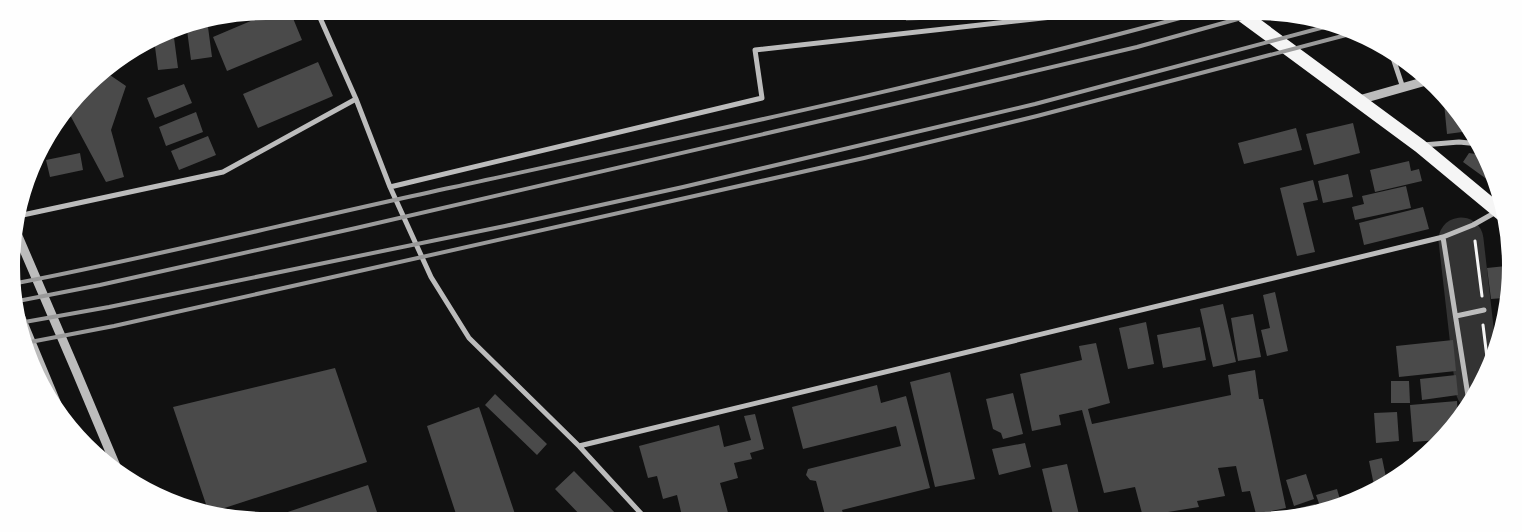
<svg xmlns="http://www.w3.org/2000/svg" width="1522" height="532" font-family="Arial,sans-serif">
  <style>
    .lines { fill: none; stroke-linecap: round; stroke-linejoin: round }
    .river { stroke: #333; stroke-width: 45 }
    .building { fill: #4a4a4a }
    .path { stroke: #f5f5f5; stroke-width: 3 }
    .minor { stroke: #bcbcbc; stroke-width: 5 }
    .tertiary { stroke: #bcbcbc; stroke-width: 9 }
    .trunk { stroke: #f5f5f5; stroke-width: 14 }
    .rail { stroke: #9a9a9a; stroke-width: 4 }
  </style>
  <rect width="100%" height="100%" fill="#111"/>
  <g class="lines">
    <path class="river" d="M1461 240 1478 389"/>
  </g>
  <path class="building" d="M274 11H290L302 40 227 71 213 37Z
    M905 11H946L947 18 906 21Z
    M956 11H973V13L956 14Z
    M208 27 212 57 191 60 187 30Z
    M173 30 178 68 158 70 154 39Z
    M148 44 149 49 135 52Z
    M318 62 333 96 258 128 243 94Z
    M104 71 126 86 111 130 124 177 106 182 69 113 98 75Z
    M184 84 192 103 155 118 147 98Z
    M1444 103H1446L1470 131 1447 134Z
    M196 112 203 132 166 146 159 127Z
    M1353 123 1360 153 1314 165 1306 134Z
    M1296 128 1302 150 1244 164 1238 143Z
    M208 136 216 155 179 170 171 151Z
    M80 153 83 170 50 177 46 160Z
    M1469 153 1482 155 1492 183 1463 162Z
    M1409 161 1411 171 1419 169 1422 181 1375 192 1370 170Z
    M1348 174 1353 197 1323 203 1318 181Z
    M1313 180 1318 200 1303 203 1315 252 1297 256 1280 188Z
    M1406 186 1411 208 1355 220 1352 207 1364 204 1362 196Z
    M1423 207 1429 229 1364 245 1359 223Z
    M1506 266 1504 298 1491 299 1487 268Z
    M1275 292 1288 351 1267 356 1261 330 1270 328 1263 295Z
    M1223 304 1236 362 1213 367 1200 309Z
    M1253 314 1261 357 1238 361 1231 318Z
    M1500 317H1503L1502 330H1501Z
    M1146 322 1154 364 1128 369 1119 328Z
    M1200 327 1206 360 1163 368 1157 335Z
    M1453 340 1456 371 1399 377 1396 346Z
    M1096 343 1110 403 1088 409 1092 424 1231 395 1228 375 1255 370 1259 399H1263L1286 508 1256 514 1250 491 1242 492 1236 466 1218 468 1225 496 1197 501 1199 507 1168 512 1169 517 1157 519 1156 514 1143 517 1135 487 1104 493 1082 410 1059 415 1061 425 1032 431 1020 374 1082 360 1079 346Z
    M335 368 367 462 209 513 173 407Z
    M950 372 975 479 935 487 910 382Z
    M1456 375 1458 395 1422 400 1420 379Z
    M1391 381H1409L1410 403H1391Z
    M877 385 881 403 906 396 930 488 842 510 845 519 807 520 825 515 816 481 810 480 806 475 808 469 901 446 896 426 803 449 792 407Z
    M1013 393 1023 434 1003 439 1001 433 993 429 986 399Z
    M495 394 547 444 537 455 485 405Z
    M1457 401 1458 416 1438 440 1413 442 1410 405Z
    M479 407 517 520H458L427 426Z
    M1397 412 1399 441 1376 443 1374 413Z
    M755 414 764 449 750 453 752 459 734 463 738 478 720 483 730 520H697L696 518 683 520 677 495 663 499 657 476 648 478 639 446 719 425 724 447 751 440 744 416Z
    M1025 443 1031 467 999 475 992 449Z
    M1382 458 1387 482 1375 490 1369 461Z
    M1067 464 1080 519H1054L1042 469Z
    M574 471 622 520H585L555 489Z
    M1306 474 1314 499 1294 506 1286 480Z
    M368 485 380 521 264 520Z
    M1337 489 1341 503 1321 509 1316 495Z
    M1315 504 1317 510 1297 516 1295 509Z"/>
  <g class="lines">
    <path class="path" d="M1475 241 1482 296
      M1483 325 1488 366"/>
    <path class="minor" d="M317 11 356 99 390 187 431 277 469 338 579 446 647 520
      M1392 55 1403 88
      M1423 145 1459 142 1479 144
      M390 187 762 98 755 50 1079 14 1082 11
      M18 216 223 172 356 99
      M1443 237 1469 402
      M1456 316 1484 310
      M579 446 1443 237 1473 225 1496 212"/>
    <path class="tertiary" d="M1359 100 1426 81
      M15 229 76 371 118 471
      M19 313 61 414"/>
    <path class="trunk" d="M1237 11 1420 146 1502 214"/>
    <path class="rail" d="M17 283C163 255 308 218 454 187 705 132 957 79 1206 11
      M18 301 100 285 356 228 959 89 1137 47 1263 12
      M19 323 109 307 505 226 683 187 1035 104 1332 25
      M25 343 114 326 864 158 1037 116 1350 34"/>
  </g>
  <path d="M0 0H1522V532H0ZM266 20H1256A246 246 0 0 1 1502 266V266A246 246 0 0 1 1256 512H266A246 246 0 0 1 20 266V266A246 246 0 0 1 266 20Z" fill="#fefefe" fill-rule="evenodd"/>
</svg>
